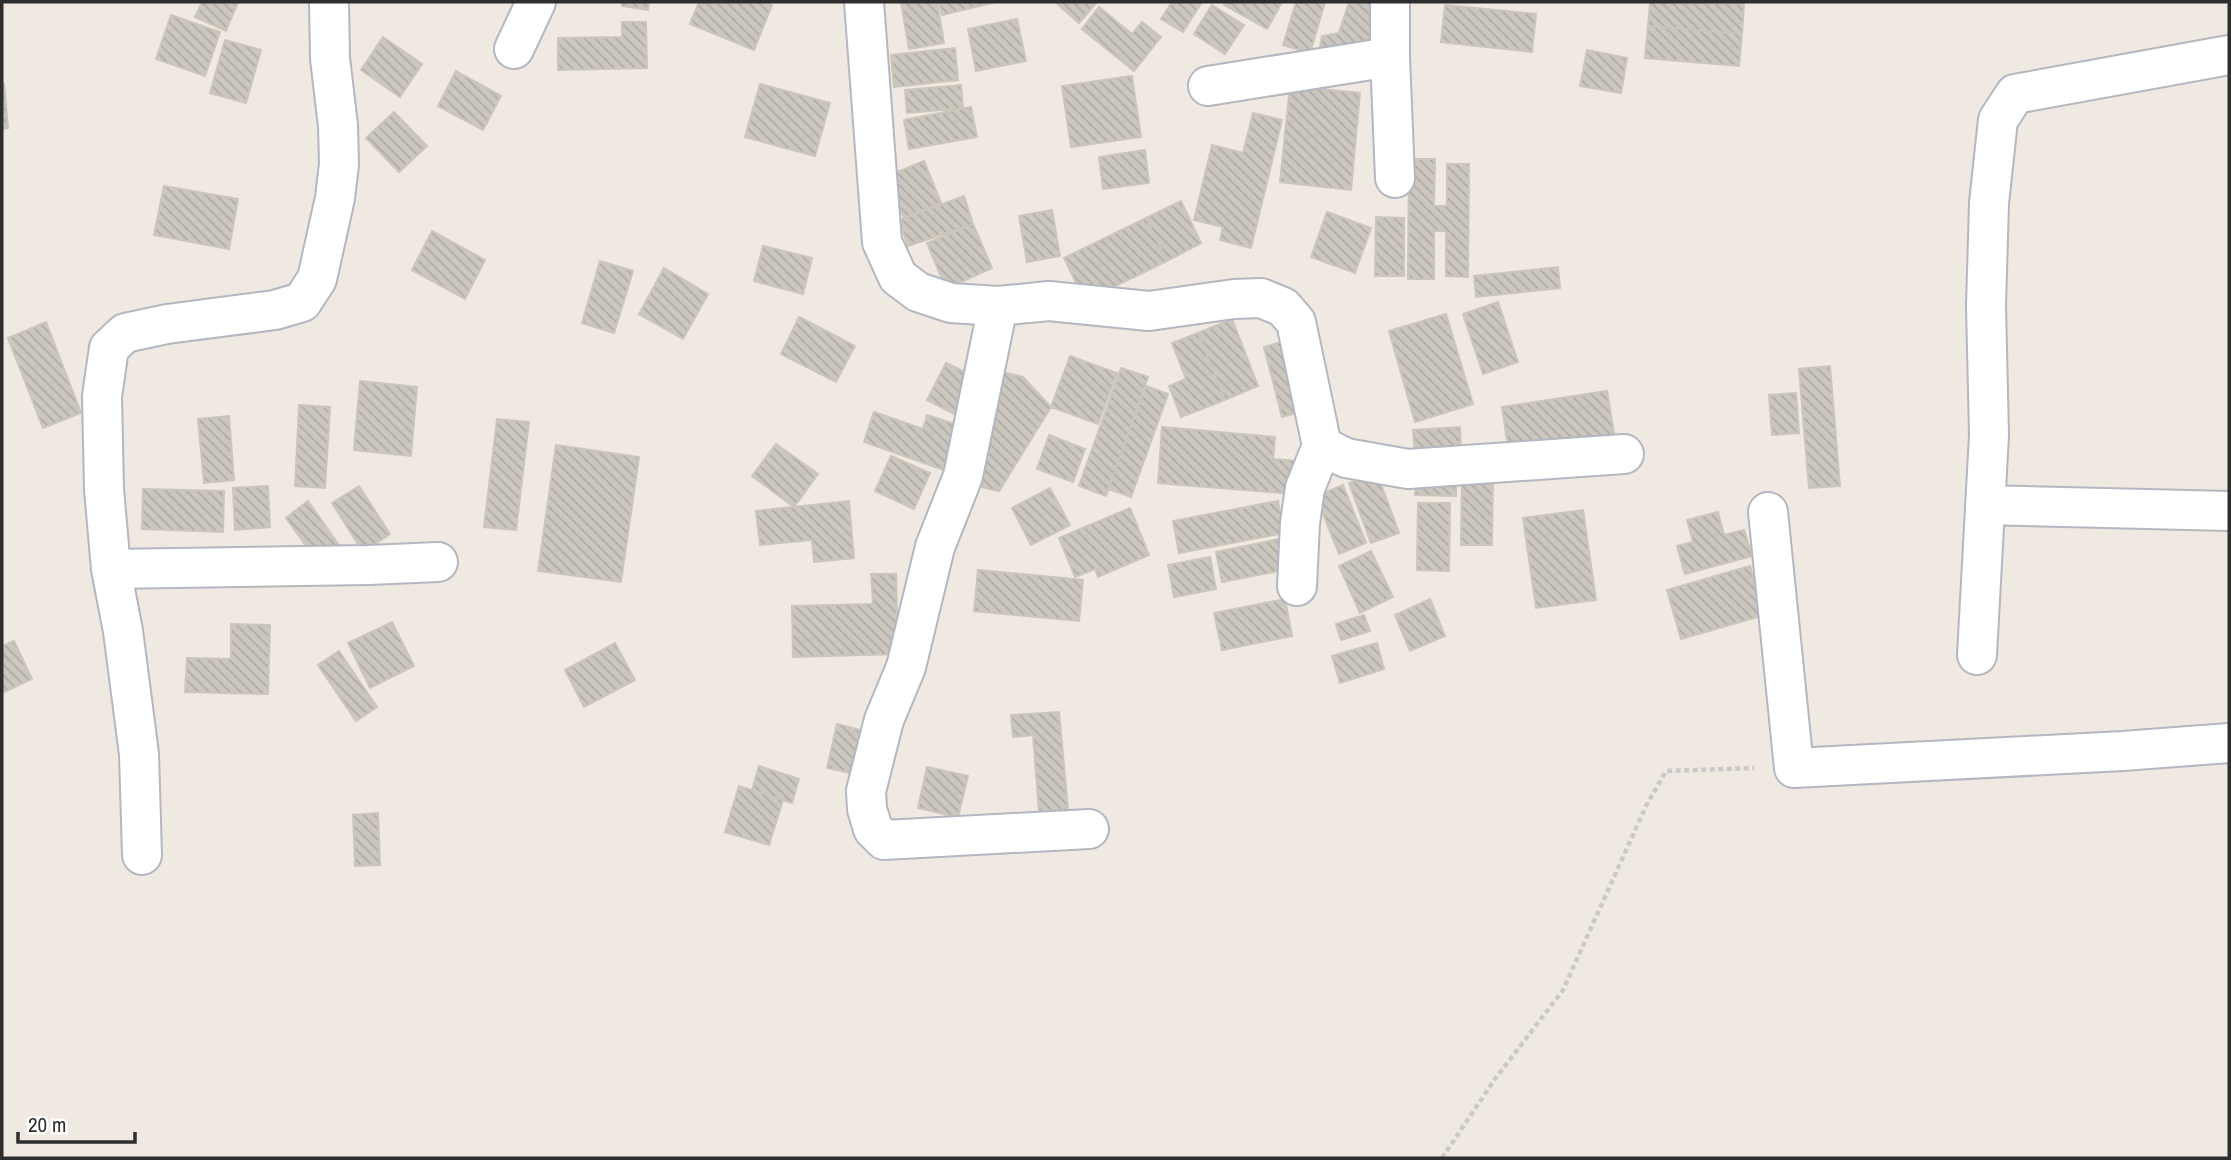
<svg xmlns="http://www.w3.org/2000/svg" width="2231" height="1160" font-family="'Archivo Narrow',sans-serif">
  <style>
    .building { fill: url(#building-back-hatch); stroke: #cbc5ba; stroke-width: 2 }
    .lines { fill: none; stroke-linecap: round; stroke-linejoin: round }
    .minor-casing { stroke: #b4b7c1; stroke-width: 42 }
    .path { stroke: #c9c9c9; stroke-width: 4.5; stroke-dasharray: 5 3.5; stroke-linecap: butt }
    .minor { stroke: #fff; stroke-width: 38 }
  </style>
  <defs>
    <pattern id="building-back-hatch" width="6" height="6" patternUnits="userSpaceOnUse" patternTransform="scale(1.75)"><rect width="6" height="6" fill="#cbc7bf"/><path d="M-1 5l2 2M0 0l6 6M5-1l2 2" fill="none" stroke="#afaba4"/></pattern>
  </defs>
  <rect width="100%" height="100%" fill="#efe9e1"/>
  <path class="building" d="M202 2H238L226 31 195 17Z
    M622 2H649L648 10 622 6Z
    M699 2H765L772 5 754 50 690 24Z
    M901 2H937L944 43 909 49Z
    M939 2H996L942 15Z
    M1055 2H1097L1079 23Z
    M1172 2H1202L1183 32 1161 19Z
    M1226 2H1282L1267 29 1224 5Z
    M1296 2H1325L1310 53 1283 45Z
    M1349 2H1382L1375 51 1317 63 1322 36 1339 33Z
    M1650 2 1744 4 1742 34 1648 26Z
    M1212 5 1244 25 1225 54 1194 34Z
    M1445 5 1536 14 1532 52 1441 42Z
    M1099 7 1132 34 1142 22 1161 37 1134 71 1082 29Z
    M171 15 220 32 205 76 156 59Z
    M1017 19 1026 61 976 71 968 29Z
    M622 22H646L647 68 558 70V38L622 37Z
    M1648 26 1742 34 1739 66 1645 58Z
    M383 37 422 64 400 97 361 70Z
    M225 40 261 50 246 103 210 93Z
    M955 48 958 80 894 87 891 55Z
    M1587 50 1627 58 1621 93 1580 86Z
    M456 71 501 96 483 130 438 106Z
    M1132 76 1141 137 1071 147 1062 86Z
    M2 84H4L8 128 2 129Z
    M760 84 830 103 815 156 745 137Z
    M961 85 963 108 907 113 905 90Z
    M1290 86 1360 93 1351 190 1280 182Z
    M971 107 977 137 909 149 904 120Z
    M394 112 427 146 399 172 366 138Z
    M1253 113 1282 120 1251 248 1220 240 1223 227 1194 220 1212 145 1243 153Z
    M1145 150 1149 183 1103 189 1099 157Z
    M1409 159H1435L1434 206H1447V164H1469L1468 277 1446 276V231H1434V279H1408Z
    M924 161 941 203 904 218 887 176Z
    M164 186 238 199 229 249 154 235Z
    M964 196 973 224 908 246 899 220Z
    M1181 201 1201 243 1167 261 1146 218Z
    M1052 210 1060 256 1027 262 1019 216Z
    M1327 212 1371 228 1355 273 1311 257Z
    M1376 217 1404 218V276H1375Z
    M1146 218 1167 261 1085 301 1064 258Z
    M973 224 992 268 946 289 927 243Z
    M432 231 485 260 465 299 412 270Z
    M763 246 812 258 803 294 754 281Z
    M600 261 633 271 614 333 582 323Z
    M1558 267 1560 288 1476 297 1474 276Z
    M664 268 708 294 683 339 639 314Z
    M1498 302 1518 362 1483 374 1463 314Z
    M1446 314 1473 404 1415 422 1389 331Z
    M799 317 855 346 836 382 781 354Z
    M1232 319 1258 386 1225 400 1198 333Z
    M46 322 81 413 43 428 8 338Z
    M1198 333 1225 400 1181 417 1169 386 1186 379 1172 343Z
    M1289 340 1307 410 1282 417 1264 347Z
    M1070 356 1117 373 1098 424 1051 407Z
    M946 363 975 377 956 415 927 400Z
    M1830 366 1840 486 1809 488 1799 369Z
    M1121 368 1148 377 1106 496 1079 486Z
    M993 370 1023 377 1051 407 999 491 968 484Z
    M360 381 417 387 411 456 354 450Z
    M1146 386 1168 394 1131 497 1108 489Z
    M1607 391 1615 439 1509 454 1502 407Z
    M1796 393 1799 433 1772 435 1769 395Z
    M299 405 330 407 325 488 295 486Z
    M874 412 923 429 927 415 970 429 955 474 864 442Z
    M229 416 234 480 204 483 198 419Z
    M497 419 529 422 516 530 484 527Z
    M1162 427 1275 437 1273 459 1297 461 1295 494 1158 483Z
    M1460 427 1461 452 1415 455 1413 430Z
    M1049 435 1085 449 1073 482 1037 469Z
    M776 444 818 474 794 507 752 476Z
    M556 445 639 457 621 582 538 571Z
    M891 456 930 473 914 509 875 491Z
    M1377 473 1399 533 1371 543 1349 483Z
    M1416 473H1456V496L1415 495Z
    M1462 473 1493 474 1492 545H1461Z
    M1343 485 1366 543 1339 554 1316 496Z
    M268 486 270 527 235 530 233 488Z
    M359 486 390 534 363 552 332 503Z
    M1050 488 1070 525 1031 545 1012 508Z
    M143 489 224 491 223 532 142 529Z
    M308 501 341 548 319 564 286 518Z
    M849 501 854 558 814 562 812 540 760 545 756 511Z
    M1278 501 1284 533 1179 553 1173 521Z
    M1418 503H1450L1449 571 1417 570Z
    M1130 508 1149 555 1098 577 1095 569 1075 577 1059 538Z
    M1583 510 1596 600 1536 608 1523 518Z
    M1718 512 1724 535 1744 530 1752 556 1685 574 1677 546 1693 542 1687 520Z
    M1284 538 1289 569 1222 582 1216 552Z
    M1371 551 1393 597 1360 613 1339 566Z
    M1210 557 1216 589 1174 597 1168 565Z
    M1750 566 1764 615 1681 639 1667 590Z
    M978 570 1083 580 1079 621 974 611Z
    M871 574H896L898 654 793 657 792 606 873 604Z
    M1285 599 1292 636 1222 650 1214 613Z
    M1430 599 1445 636 1410 651 1395 615Z
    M1364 615 1370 631 1341 640 1336 624Z
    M392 622 414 666 370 688 348 643Z
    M231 624 270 625 268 694 185 692 187 658 231 659Z
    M14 641 32 679 2 693V646Z
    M615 643 635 680 584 707 565 670Z
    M1377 643 1384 669 1340 683 1332 656Z
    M339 651 377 707 356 721 318 665Z
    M1059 712 1068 809 1039 812 1033 735 1013 737 1011 715Z
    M837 724 860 730 850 773 827 768Z
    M759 766 799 779 792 803 752 790Z
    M927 767 968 776 958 817 918 808Z
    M739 786 783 800 769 845 725 832Z
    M378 813 380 865 355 866 353 815Z"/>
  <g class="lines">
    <g class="minor-casing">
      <path id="minor" d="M864 2 882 242 898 277 918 292 951 303 998 306 1049 301 1149 311 1234 299 1261 298 1283 307 1296 322 1322 446 1346 458 1408 469 1624 454
        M1390 2V57L1395 178
        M514 49 536 2
        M1208 86 1390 57
        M998 306 963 476 935 547 906 667 884 720 866 791 867 809 873 829 884 840 1089 829
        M1985 505 2229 511
        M1768 512 1794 768 2123 751 2229 743
        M111 569 369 565 438 562
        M1297 586 1300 523 1305 488 1322 446
        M1977 655 1989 435 1986 306 1989 203 1998 120 2015 94 2229 55
        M142 855 139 754 123 631 111 569 104 489 102 396 109 348 125 333 167 324 275 310 302 302 317 279 335 198 339 164 338 126 330 58 329 2"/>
    </g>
    <path class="path" d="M1442 1158 1495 1079 1563 990 1646 806 1666 771 1754 768"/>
    <use href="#minor" class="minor"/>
  </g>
  <rect width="2231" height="1160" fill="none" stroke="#2e2e2e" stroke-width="7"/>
  <path d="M18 1132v10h117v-10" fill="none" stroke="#2e2e2e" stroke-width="3.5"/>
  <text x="28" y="1132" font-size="21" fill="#2e2e2e" stroke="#ffffff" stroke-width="5" paint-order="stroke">20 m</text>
</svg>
